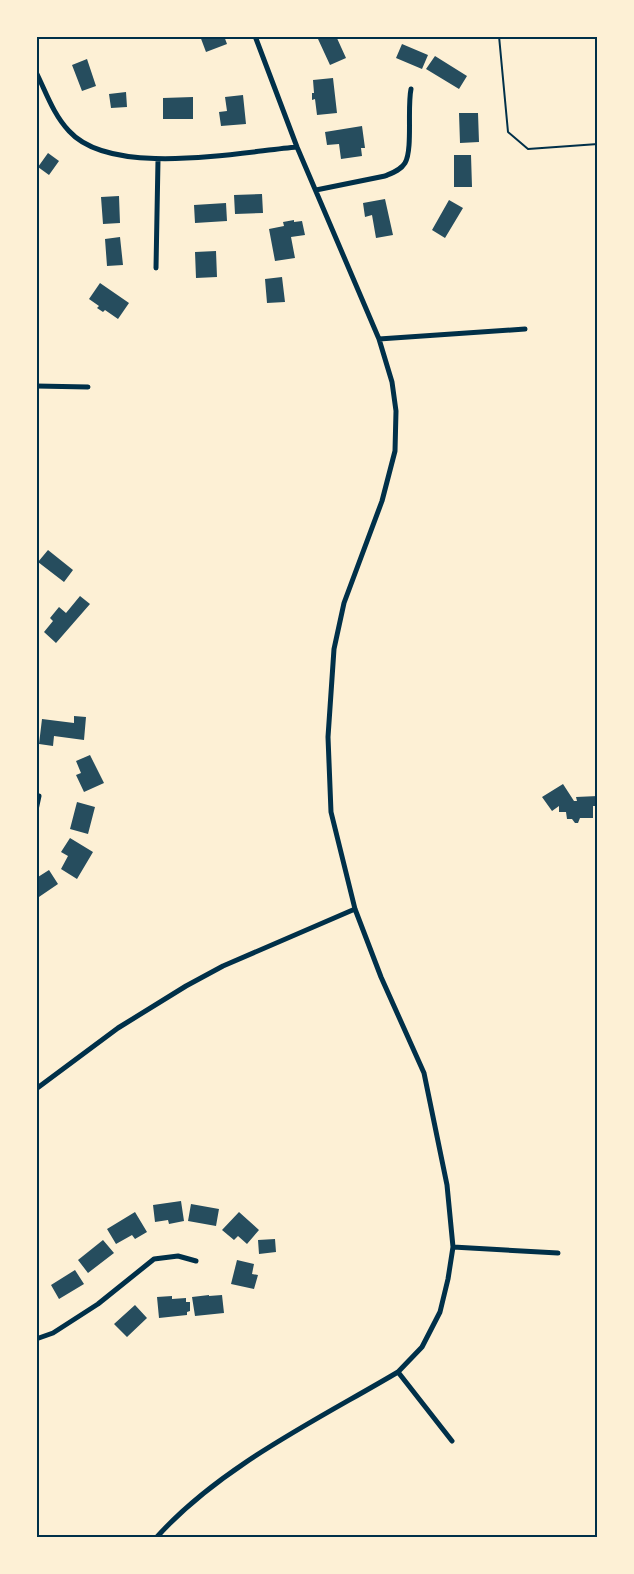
<svg xmlns="http://www.w3.org/2000/svg" width="634" height="1574" font-family="'Roboto Serif',serif">
  <style>
    .building { fill: #264d5e }
    .lines { fill: none; stroke-linecap: round; stroke-linejoin: round }
    .path { stroke: #003049; stroke-width: 2 }
    .minor { stroke: #003049; stroke-width: 5 }
    .neatline { fill: none; stroke: #003049; stroke-width: 2 }
  </style>
  <rect width="100%" height="100%" fill="#fdf0d5"/>
  <path class="building" d="M200 36H224L227 44 206 52Z
    M325 36H336L346 58 330 65 318 39Z
    M402 44 428 55 422 69 396 58Z
    M435 56 467 76 459 89 426 69Z
    M87 59 96 86 82 91 72 65Z
    M333 78 337 113 317 115 315 99 312 100V93H314L313 80Z
    M126 92 127 107 111 108 109 94Z
    M243 95 246 124 221 126 219 112 227 111 225 97Z
    M193 97V119H163V98Z
    M459 113H478L479 142 460 143Z
    M362 126 365 148H361L362 156 341 159 339 144 327 145 325 132Z
    M48 153 59 161 49 175 38 167Z
    M454 155H471L472 187H454Z
    M262 194 263 213 235 214 234 195Z
    M119 196 120 223 103 224 101 197Z
    M385 199 393 235 376 238 372 215 365 217 363 203Z
    M449 200 463 208 445 238 432 230Z
    M226 203 227 221 195 223 194 205Z
    M294 220V222L302 221 305 235 291 237 295 258 275 261 269 229 284 226 283 222Z
    M120 237 123 265 107 266 105 239Z
    M216 251 217 277 196 278 195 252Z
    M282 277 285 302 267 303 265 279Z
    M100 283 129 303 118 319 105 310 103 312 97 308 99 306 89 299Z
    M48 550 73 570 64 582 38 562Z
    M80 596 90 604 56 643 44 632 53 621 50 618 59 607 66 613Z
    M74 716 86 717 84 740 54 736 53 746 39 744 42 719 74 723Z
    M90 755 104 783 84 792 76 775 81 773 76 761Z
    M563 784 574 801H577L576 797 598 796V806H593V818H580L578 823H575L572 819H567L566 812H559V806L552 811 542 797Z
    M77 802 95 807 88 834 70 829Z
    M70 838 93 852 77 879 61 869 68 856 61 852Z
    M49 870 58 884 36 899V875L38 877Z
    M181 1201 184 1221 169 1224 168 1220 155 1222 153 1205Z
    M191 1204 219 1209 216 1226 188 1221Z
    M135 1212 147 1232 135 1239 132 1235 116 1244 107 1229Z
    M239 1212 259 1230 247 1244 238 1236 234 1240 222 1230Z
    M275 1239 276 1252 259 1254 258 1240Z
    M103 1240 114 1253 88 1273 78 1260Z
    M237 1260 254 1264 252 1274 258 1275 254 1289 231 1284Z
    M75 1270 84 1284 59 1299 51 1285Z
    M209 1295V1296L222 1295 224 1313 195 1316 192 1297Z
    M172 1296V1299L186 1298V1302H190V1311L187 1312V1315L159 1318 157 1297Z
    M135 1305 147 1318 127 1337 114 1324Z"/>
  <g class="lines">
    <path class="path" d="M499 36 508 132 528 149 598 144"/>
    <path class="minor" d="M36 72C46 92 53 114 69 131 111 178 239 152 297 147
      M316 190 385 176C392 173 401 170 405 163 413 149 407 108 411 89
      M156 268 158 160
      M379 339 525 329
      M36 386 88 387
      M36 810 39 796
      M36 1089 118 1028 186 986 223 966 355 909
      M453 1247 558 1253
      M36 1339 53 1333 98 1304 154 1259 178 1256 196 1261
      M398 1372 452 1441
      M156 1538C219 1467 317 1420 398 1372L422 1347 440 1312 448 1279 453 1247 447 1185 424 1073 381 977 355 909 331 812 328 737 334 649 344 603 382 501 395 451 396 411 392 382 379 339 297 147 255 36"/>
  </g>
  <rect width="634" height="1574" fill="none" stroke="#fdf0d5" stroke-width="75"/>
  <rect x="38" y="38" width="558" height="1498" class="neatline"/>
</svg>
